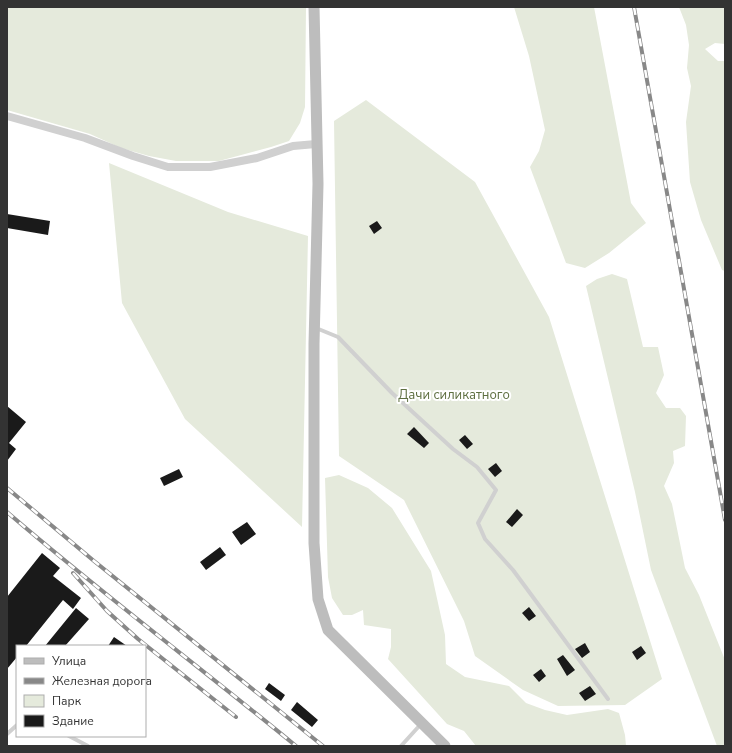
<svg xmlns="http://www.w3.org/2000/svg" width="732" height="753" font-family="'Nunito Sans',sans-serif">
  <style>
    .green { fill: #e5eadc }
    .building { fill: #1a1a1a }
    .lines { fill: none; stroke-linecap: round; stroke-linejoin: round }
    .lane { stroke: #d0d0d0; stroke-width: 4 }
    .street { stroke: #d0d0d0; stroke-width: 8 }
    .secondary { stroke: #bdbdbd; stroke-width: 11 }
    .rail-casing { stroke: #888; stroke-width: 4 }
    .rail { stroke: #fff; stroke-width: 2.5; stroke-dasharray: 8; stroke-linecap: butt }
    .labels { text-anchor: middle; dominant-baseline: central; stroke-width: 4; stroke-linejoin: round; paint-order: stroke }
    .park-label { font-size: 13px; fill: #5e6f40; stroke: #fff }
  </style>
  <rect width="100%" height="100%" fill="#fff"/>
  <path class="green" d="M7 7H306L305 107 300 123 289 141 271 147 219 161H176L149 156 121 148 90 134 7 110Z
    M514 7H594L631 203 646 223 609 253 585 268 566 263 530 167 539 151 545 130 529 56Z
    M679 7H725V44L715 43 705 49 718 61H725V271L722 270 701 220 690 182 686 122 691 86 687 68 689 45 686 25Z
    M366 100 475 182 549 317 662 679 625 705 558 706 523 690 475 656 464 621 404 500 339 456 334 121Z
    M109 163 228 212 308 236 302 527 185 419 122 303Z
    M612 274 627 279 643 347H658L664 375 656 393 666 408H680L686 416 685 446 673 451 674 463 664 486 672 504 685 568 699 595 725 660V746H717L651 570 635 492 586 286 597 279Z
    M339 475 368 488 392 508 431 571 445 635 446 664 465 677 509 686 526 703 545 710 567 715 608 709 619 713 625 735 626 746H476L464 731 447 724 388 659 391 647V629L364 625 363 610 352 615H343L332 598 328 577 325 478Z"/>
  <path class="building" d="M7 214 50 221 48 235 7 228Z
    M377 221 382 228 374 234 369 226Z
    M7 406 26 422 9 443 16 449 7 461Z
    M414 427 429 443 424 448 407 434Z
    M465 435 473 444 467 449 459 440Z
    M496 463 502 471 495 477 488 469Z
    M179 469 183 477 164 486 160 478Z
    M517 509 523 515 512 527 506 522Z
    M247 522 256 534 241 545 232 532Z
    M220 547 226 555 206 570 200 562Z
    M42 553 60 568 53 576 81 598 73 609 63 600 26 646H17V657L7 669V597Z
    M529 607 536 616 529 621 522 613Z
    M76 608 89 619 65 646H45Z
    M114 637 127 646H108Z
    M585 643 590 652 582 658 575 649Z
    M641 646 646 653 637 660 632 652Z
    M563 655 575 670 567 676 557 659Z
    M541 669 546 676 539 682 533 675Z
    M269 683 285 695 281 701 265 689Z
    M590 686 596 694 585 701 579 693Z
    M297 702 318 720 312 727 291 710Z"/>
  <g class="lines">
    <path class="lane" d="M316 328 338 337 392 393 453 449 477 467 496 490 478 523 485 539 513 570 608 699
      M7 734 17 725
      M69 736 88 746
      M401 746 421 724"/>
    <path class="street" d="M7 116 85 138 133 156 168 167H210L257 158 293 146 316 144"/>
    <path class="secondary" d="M314 7 318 184 314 344V543L318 599 328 630 445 746"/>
    <g class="rail-casing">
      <path id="rail" d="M634 7 725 520
        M7 488 94 561 323 746
        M7 512C101 593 200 667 296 746
        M73 573 107 611 138 639 236 717"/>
    </g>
    <use href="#rail" class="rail"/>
  </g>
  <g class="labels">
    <g class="park-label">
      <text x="454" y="395">Дачи силикатного</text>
    </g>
  </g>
  <rect width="732" height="753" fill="none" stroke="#333333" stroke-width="16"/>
  <rect x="16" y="645" width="130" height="92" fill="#ffffff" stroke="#adadad"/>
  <rect x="24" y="658" width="20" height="6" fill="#bdbdbd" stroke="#adadad"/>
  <text x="52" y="665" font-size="12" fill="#333333">Улица</text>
  <rect x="24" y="678" width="20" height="6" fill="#888888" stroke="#adadad"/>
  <text x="52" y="685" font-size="12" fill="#333333">Железная дорога</text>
  <rect x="24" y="695" width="20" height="12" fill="#e5eadc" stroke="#adadad"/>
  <text x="52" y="705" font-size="12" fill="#333333">Парк</text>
  <rect x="24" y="715" width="20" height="12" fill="#1a1a1a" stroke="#adadad"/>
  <text x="52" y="725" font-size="12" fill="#333333">Здание</text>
</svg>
